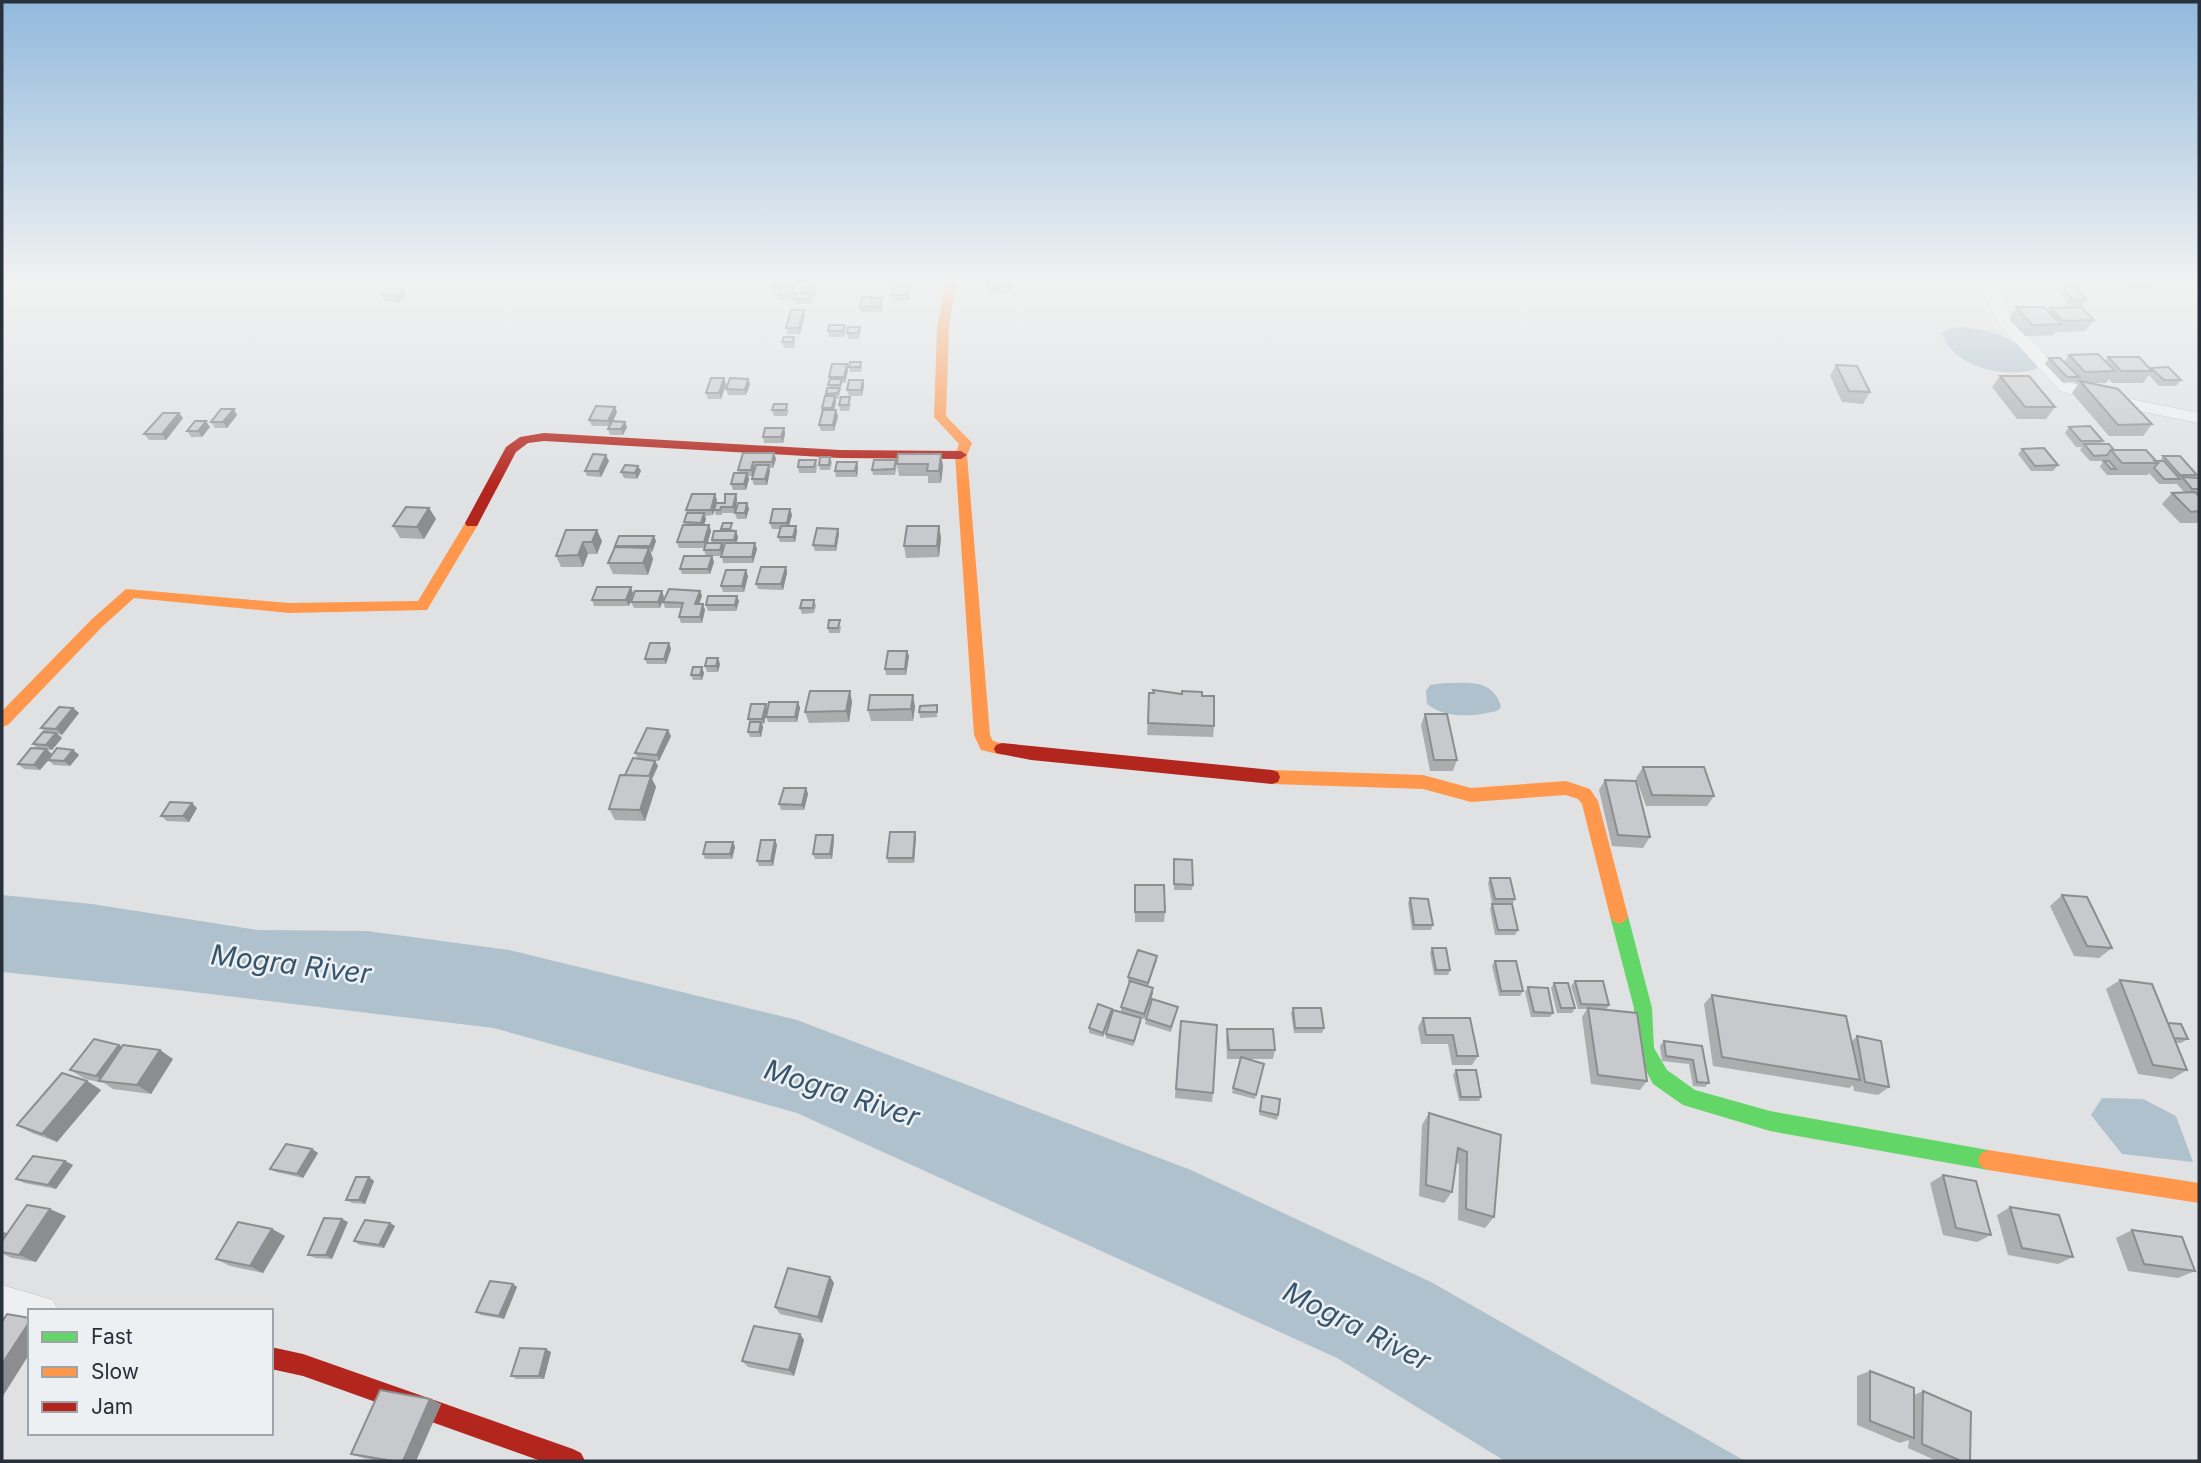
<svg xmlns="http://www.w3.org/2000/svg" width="2201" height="1463" font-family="Inter,sans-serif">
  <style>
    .water { fill: #afc1cd }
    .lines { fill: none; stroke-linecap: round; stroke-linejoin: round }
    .street-casing { stroke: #bdbfc1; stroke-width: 1 }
    .street { fill: #eeeff0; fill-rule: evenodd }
    .fast { fill: #63d668; fill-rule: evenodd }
    .slow { fill: #ff974d; fill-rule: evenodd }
    .jam { fill: #b3261e; fill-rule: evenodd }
    .wall { fill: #abadaf }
    .shaded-wall { fill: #8b8d8f }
    .building { fill: #c7c9cc; stroke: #8b8d8f; stroke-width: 2 }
    .labels { text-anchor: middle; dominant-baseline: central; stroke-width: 5; stroke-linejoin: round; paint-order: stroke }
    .near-water-label { font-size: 28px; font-style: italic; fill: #36546b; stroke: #ecf0f3 }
  </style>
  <rect width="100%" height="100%" fill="#dfe1e3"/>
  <path class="water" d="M1961 327C1993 330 2018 338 2038 364L2036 369C2005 379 1952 367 1942 333L1947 329Z
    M1445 683C1468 683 1492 678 1501 706L1499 710C1477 717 1445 719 1427 704L1426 691 1430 685Z
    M2 895 92 904 257 930 367 931 509 950 797 1020 1191 1170 1431 1282 1745 1461H1505L1337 1358 797 1113 494 1028 160 988 2 972Z
    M2102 1098 2143 1099 2176 1116 2193 1162 2122 1154 2091 1115Z"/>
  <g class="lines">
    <g class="street-casing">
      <path id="street" d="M1979 281H1995L2011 318 2072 383 2121 397 2199 413V423L2119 407 2060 391 1998 323Z
        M2 1285 53 1300 58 1311H30V1324L2 1317Z"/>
    </g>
    <use href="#street" class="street"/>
    <path class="fast" d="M1619 908 1625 911 1628 916 1652 1008 1654 1048 1667 1070 1695 1090 1770 1111 1988 1150 1995 1153 1998 1160 1995 1167 1988 1170 1770 1131 1683 1105 1653 1084 1635 1049 1634 1008 1610 916 1613 911Z"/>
    <path class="slow" d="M946 281H956L949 327 946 416 972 443 967 455 990 735 993 741 1008 745 1010 749 1008 753 1002 755 981 750 974 735 955 455 959 444 934 417 937 327Z
      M472 518 479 523 427 610 289 613 134 598 102 627 8 725 2 727V711L92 619 126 589 289 603 418 601 467 520Z
      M1272 770 1423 775 1471 788 1566 781 1590 789 1598 801 1628 916 1625 921 1619 924 1613 921 1610 916 1582 804 1578 799 1566 795 1471 802 1423 789 1272 784 1266 782 1264 777 1266 772Z
      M1988 1150 2199 1183V1203L1988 1170 1981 1167 1978 1160 1981 1153Z"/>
    <path class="jam" d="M544 433 840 450 961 451 967 455 961 459 840 458 544 441 528 443 516 452 477 526H467L465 523 506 447 520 437Z
      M1002 743 1272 770 1278 772 1280 777 1278 782 1272 784 1031 760 996 753 994 749 996 745Z
      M271 1347 303 1354 573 1449 581 1453 585 1461H541L303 1376 271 1369Z"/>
  </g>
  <path class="wall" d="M774 281 793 282 795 298 801 294 802 287 817 293 816 298H812L811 304H796L795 300H780L778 295 779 292H774L772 286Z
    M843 281H857L856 285H844Z
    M989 281H1013L1012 293 989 292Z
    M2058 281H2080L2082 284 2078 289 2087 300 2083 306 2069 305 2059 293 2063 287Z
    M2128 281H2146L2151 286 2146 292 2133 291 2126 283Z
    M911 288 909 300 893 301 892 295Z
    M403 289 406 295 400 302 384 301 381 295Z
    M872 301 883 304 881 312H861L860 307Z
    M2016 307 2048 311 2050 308 2094 320 2085 331 2055 332 2053 335 2025 336 2009 319Z
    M805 315 800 334H787L786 328Z
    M845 325 846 331 844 337H829L828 331Z
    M860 327 861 332 859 339H848L847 333Z
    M794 337 795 343 794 348H784L782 342Z
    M2069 355 2105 361 2108 357 2150 369 2151 368 2181 380 2176 386H2159L2149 375 2143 383H2112L2109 379 2106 383H2089L2152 424 2143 436H2109L2072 393 2079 383 2076 384 2075 382 2063 383 2045 364 2049 358 2064 362Z
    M861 362 862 368 861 372H850L849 367Z
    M847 364 848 370 845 383H842L841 391H840L839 399H835L836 402 834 410H836L838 416 834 431H821L819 425 822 408 827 396 826 394 829 388V377Z
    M1836 365 1870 392 1863 404 1842 402 1830 376Z
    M2000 376 2055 407 2046 419H2017L1992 387Z
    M748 379 750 384 746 395H728L726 389Z
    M863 380 864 386 862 396H849L847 390Z
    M726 384 721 399H708L706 393Z
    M851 403 849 411H840L839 405Z
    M772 410H789L787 416H774Z
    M617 412 613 421 625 422 627 427 623 435H610L608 429 609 426H592L589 420Z
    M179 413 183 418 166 440H149L144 434Z
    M237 415 227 428H215L211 422Z
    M210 427 202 437H191L187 431Z
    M2069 427 2103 441 2100 444 2114 450 2155 461H2160L2163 456 2197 475 2195 478H2199V495H2198L2199 496V523H2180L2162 504 2172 493 2184 492 2176 483 2179 481 2175 484H2159L2149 473 2148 475H2107L2100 467 2102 463V461H2090L2080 450 2082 447H2076L2065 433Z
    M784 428 785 434 783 443H764L763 437Z
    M2022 449 2058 465 2053 471H2031L2018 454Z
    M774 453 776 459 773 468H769L770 471 767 485H754L752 479 753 476H748L749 479 746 490H733L731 484 739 473 738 470Z
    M941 454 943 466 941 483H928V476H899L897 464Z
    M830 457 832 463 830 470H820L819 465Z
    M816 460 817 466 816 473H799L798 467Z
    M609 461 601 477 587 476 585 471Z
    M638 466 641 471 637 479 624 478 621 472Z
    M897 466 895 475H873L872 470Z
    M858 467 857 477H836L835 471Z
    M736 494 737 500 735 513H722V515H716L714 510 713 515 705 516 706 519 704 525H709L711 531 708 543H712V540L722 531 721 529H734L733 531H736L738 537 736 543 757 549 753 563H723L722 556H712L714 562 710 574H682L680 569 706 556 704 550 705 548H679L677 542 685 525 684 522 687 514 686 510 717 500 716 506 725 503Z
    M747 503 749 509 746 519H737L735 513Z
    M429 508 436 519 424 539 400 538 393 526Z
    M790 509 792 515 789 526 797 531 795 542H780L778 537 780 529H772L770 523Z
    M939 526 941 538 939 557 906 558 904 546Z
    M566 530 602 541 597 554H588L583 567H561L556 556Z
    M839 534 836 551H815L813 545Z
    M656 541 652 552H651L653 559 648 575 613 574 608 563 615 547Z
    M786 567 787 573 783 590 758 589 756 584Z
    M748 576 744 592H723L721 586Z
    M631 587 633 593 629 606H594L592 600Z
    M700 591 702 596 699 604H703L705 610 702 623H681L679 617 681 608H665L663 602Z
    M664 597 660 608H634L631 602Z
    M814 600 816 606 814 613 802 614 800 608Z
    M739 601 736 611H708L706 605Z
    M841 626 840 633H829L828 628Z
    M669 643 671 649 666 664H647L645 659Z
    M907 651 909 656 906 675H886L885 669Z
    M720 664 718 672H707L705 666Z
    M704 673 702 680H693L691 675Z
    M850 691 852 702 849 722 809 723 805 712Z
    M1149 693 1202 696 1214 726 1213 737 1147 735Z
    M798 702 800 708 797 722H768L766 717Z
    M766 704 767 710 764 724H762L763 727 761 737H750L748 732 750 723 748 719Z
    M937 705V717L920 718 919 712Z
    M915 706 913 721H871L868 710Z
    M73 708 79 713 62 735 58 734 62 738 52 750H48L52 754 73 750 79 755 70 766 54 765 48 760 40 770 24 769 18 764 38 749 33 744 45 732 41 728Z
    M1425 714 1457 760 1453 771H1430L1421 725Z
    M671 736 659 761 638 759 635 753Z
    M655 761 658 766 652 779 656 787 645 821 615 820 609 809 625 775Z
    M1643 767 1714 796 1707 806H1646L1636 778Z
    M1605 780 1650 837 1643 848 1612 846 1599 790Z
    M806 788 808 794 804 810H781L779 804Z
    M197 808 189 822 167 821 161 816Z
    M833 835 834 840 832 859H815L813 854Z
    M916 837 914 863H888L887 858Z
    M775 840 777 845 773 866H759L757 861Z
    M733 842 735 847 732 859H705L703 854Z
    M1174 864 1193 885 1192 890H1174Z
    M1490 878 1515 899 1512 905 1518 930 1515 935H1495L1490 909 1492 904 1488 883Z
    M1135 885 1165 912 1164 922H1135Z
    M2062 895 2112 948 2099 958 2074 956 2050 906Z
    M1410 898 1433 925 1431 930H1412L1408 903Z
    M1432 948 1450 970 1448 975H1434L1430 953Z
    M1157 960 1148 986 1153 993 1144 1019 1141 1018V1022L1133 1046 1106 1038V1034L1121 1012V1007L1130 982H1128V977Z
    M1495 961 1523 991 1520 996H1499L1492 966Z
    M2120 980 2168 1023 2188 1039 2181 1043H2176L2187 1070 2172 1079 2138 1074 2106 989Z
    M1575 981 1609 1005 1606 1010 1647 1081 1640 1090 1591 1084 1582 1017 1587 1009H1578L1571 986Z
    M1554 983 1575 1008 1572 1013H1557L1551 988Z
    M1528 987 1553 1013 1550 1017H1531L1525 992Z
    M1712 995 1852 1041 1857 1036 1889 1087 1878 1095 1854 1091 1853 1085 1849 1088 1713 1066 1704 1004Z
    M1293 1008 1324 1028 1322 1033H1294L1291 1013Z
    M1177 1011 1171 1032 1145 1024 1146 1019Z
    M1112 1013 1103 1037 1089 1033V1028Z
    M1423 1018H1470L1478 1056 1472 1065H1452L1448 1044H1421L1418 1027Z
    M1227 1029 1275 1050 1273 1059H1247L1264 1064 1255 1099 1232 1093 1240 1059H1227L1226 1039Z
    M1179 1030 1213 1093 1212 1102 1175 1098Z
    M1664 1041 1702 1046 1709 1083 1705 1087 1693 1086 1689 1064 1662 1061 1660 1046Z
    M119 1045 122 1047 173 1059 151 1094 113 1089 104 1083 85 1079 70 1070Z
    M1456 1070 1481 1097 1479 1101H1459L1453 1075Z
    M87 1081 101 1090 57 1142 32 1133 17 1125Z
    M1262 1096 1278 1115 1277 1120 1259 1115Z
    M1429 1113 1501 1135 1494 1217 1485 1228 1458 1220 1459 1164 1456 1163 1452 1192 1444 1203 1419 1196 1422 1125Z
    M312 1149 318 1153 303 1178 276 1172 270 1169Z
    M65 1161 73 1165 56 1189 24 1183 16 1179Z
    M1943 1175 1991 1235 1977 1242 1943 1235 1930 1183Z
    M374 1181 365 1204 352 1203 346 1200Z
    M2010 1207 2073 1257 2058 1264 2008 1255 1997 1215Z
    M66 1216 36 1262 12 1258 3 1254 2 1256V1233L7 1234Z
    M348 1222 332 1259 315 1258 308 1255Z
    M390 1223 395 1226 384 1248 360 1245 354 1241Z
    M272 1229 285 1236 263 1273 230 1266 216 1259Z
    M2132 1230 2195 1271 2178 1278 2128 1271 2116 1238Z
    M830 1277 834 1283 822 1323 780 1314 775 1307Z
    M513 1284 517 1287 504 1319 481 1315 476 1312Z
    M800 1334 804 1340 794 1376 748 1367 742 1361Z
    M551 1352 544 1379H516L511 1376Z
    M1870 1371 1914 1395 1923 1391 1970 1461H1937L1908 1448 1909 1440 1900 1443 1857 1425V1376Z
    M430 1399 441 1404 416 1461H381L363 1458 351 1454Z"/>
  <path class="shaded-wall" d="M403 289 406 295 400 302 397 296Z
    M804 310 805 315 800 334 799 328Z
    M847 364 848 370 845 383 844 377Z
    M724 378 726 384 721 399 719 393Z
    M748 379 750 384 746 395 745 390Z
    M863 380 864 386 862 396 861 390Z
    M835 396 836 402 833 414 832 408Z
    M615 407 617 412 611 426 608 421Z
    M234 409 237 415 227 428 223 422Z
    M836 410 838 416 834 431 833 425Z
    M179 413 183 418 166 440 162 434Z
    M206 421 210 427 202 437 198 431Z
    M625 422 627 427 623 435 621 429Z
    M784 428 785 434 783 443 781 437Z
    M774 453 776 459 773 468 772 462Z
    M941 454 943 466 941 483 939 471Z
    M606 455 609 461 601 477 599 471Z
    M753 462 755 468 753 476 751 470Z
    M857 462 858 467 857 477 855 471Z
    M769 465 770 471 767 485 765 479Z
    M638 466 641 471 637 479 635 473Z
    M747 473 749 479 746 490 744 484Z
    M715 494 717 500 713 515 711 510Z
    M736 494 737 500 735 513 733 507Z
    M747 503 749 509 746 519 745 513Z
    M429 508 436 519 424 539 417 527Z
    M790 509 792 515 788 529 787 523Z
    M704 513 706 519 703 528 701 523Z
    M709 525 711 531 706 548 704 542Z
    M796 526 797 531 795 542 793 537Z
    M939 526 941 538 939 557 937 546Z
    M838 529 839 534 836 551 835 546Z
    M597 530 602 541 597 554 592 542Z
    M736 531 738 537 736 546 734 540Z
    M654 536 656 541 652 552 650 546Z
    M583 542 588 554 583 567 578 555Z
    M722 543 724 548 722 556 720 550Z
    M755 543 757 549 753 563 752 557Z
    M649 548 653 559 648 575 643 563Z
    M712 556 714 562 710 574 708 569Z
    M786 567 787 573 783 590 781 584Z
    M746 570 748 576 744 592 742 586Z
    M631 587 633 593 629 606 626 600Z
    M662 591 664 597 660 608 658 602Z
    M700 591 702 596 697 609 695 604Z
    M737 596 739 601 736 611 735 605Z
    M703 604 705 610 702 623 700 617Z
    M669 643 671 649 666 664 664 659Z
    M907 651 909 656 906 675 905 669Z
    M718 658 720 664 718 672 716 666Z
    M702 667 704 673 702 680 700 675Z
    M850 691 852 702 849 722 846 711Z
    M913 695 915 706 913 721 911 709Z
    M798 702 800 708 797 722 795 717Z
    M766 704 767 710 764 724 762 719Z
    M73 708 79 713 62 735 56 729Z
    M761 722 763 727 761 737 759 732Z
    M668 730 671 736 659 761 657 755Z
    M56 733 62 738 52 750 46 745Z
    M46 749 53 755 40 770 34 765Z
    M73 750 79 755 70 766 64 761Z
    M655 761 658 766 652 779 656 787 645 821 640 810 648 778Z
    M806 788 808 794 804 810 802 805Z
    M192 803 197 808 189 822 183 816Z
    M915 832 916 837 914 863 913 858Z
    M833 835 834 840 832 859 830 854Z
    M775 840 777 845 773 866 771 861Z
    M733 842 735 847 732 859 730 854Z
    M1157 956V960L1147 988 1148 983Z
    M1153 988V993L1144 1019V1014Z
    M1112 1009V1013L1103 1037V1033Z
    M1141 1018V1022L1133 1046 1134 1041Z
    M119 1045 133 1054 104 1081 96 1076Z
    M160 1050 173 1059 151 1094 137 1085Z
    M87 1081 101 1090 57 1142 42 1134Z
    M312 1149 318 1153 303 1178 297 1174Z
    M65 1161 73 1165 56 1189 48 1185Z
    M369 1177 374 1181 365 1204 359 1200Z
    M50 1209 66 1216 36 1262 19 1255Z
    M342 1219 348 1222 332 1259 326 1255Z
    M390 1223 395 1226 384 1248 379 1245Z
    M272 1229 285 1236 263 1273 250 1266Z
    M830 1277 834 1283 822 1323 818 1317Z
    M513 1284 517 1287 504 1319 499 1316Z
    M30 1321V1353L3 1396H2V1364Z
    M800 1334 804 1340 794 1376 789 1370Z
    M546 1349 551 1352 544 1379 539 1376Z
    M430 1399 441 1404 416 1461H403Z"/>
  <path class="building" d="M774 281 793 282V294L778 295 781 286H772Z
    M989 281H1012L1011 287H988Z
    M2066 281H2080L2082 284 2068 283Z
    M2133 281H2146L2151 286 2137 285Z
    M894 283H910L908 295H892Z
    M802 287H816L815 292H801Z
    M2063 287H2076L2087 300H2073Z
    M387 288 403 289 397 296 381 295Z
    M796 294H811L810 299H794Z
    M862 297H871V303L872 298H882L880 306 860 307Z
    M2016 307H2044L2061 324 2032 325Z
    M2081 307 2094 320 2063 321 2050 308Z
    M791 310H804L799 328H786Z
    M829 325H845L843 331H828Z
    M848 327H860L858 333H847Z
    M784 337H794L793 342H782Z
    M2098 354 2115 371 2085 372 2069 355Z
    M2108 357H2139L2152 371H2121Z
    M2049 358H2060L2079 377H2067Z
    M850 362H861L860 367H849Z
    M832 364H847L844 377H829Z
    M1836 365 1857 366 1870 392 1849 391Z
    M2168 367 2181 380H2164L2151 368Z
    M2000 376H2029L2055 407H2025Z
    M711 378H724L719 393H706Z
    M730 378 748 379 745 390 726 389Z
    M830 379H842L840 385H828Z
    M849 380H863L861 390H847Z
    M2080 381 2118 389 2152 424 2118 425Z
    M827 388H839L838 393 826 394Z
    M825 396H835L832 408H822Z
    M841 397H850L848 405H839Z
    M774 404H787L786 410H772Z
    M596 406 615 407 608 421 589 420Z
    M221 409H234L223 422H211Z
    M823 410H836L833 425H819Z
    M163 413H179L162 434H144Z
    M195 421H206L198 431H187Z
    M612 421 625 422 621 429H608Z
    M2090 426 2103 441H2081L2069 427Z
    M765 428H784L781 437H763Z
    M2084 444H2109L2114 450H2111L2107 455 2094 456Z
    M2044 448 2058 465 2035 466 2022 449Z
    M2111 450H2146L2158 463H2122Z
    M743 453H774L772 462H753L751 470H738Z
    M593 454 606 455 599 471H585Z
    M898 454H941L939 471H927L928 464H897Z
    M2163 456H2180L2197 475H2180Z
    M820 457H830L829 465H819Z
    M799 460H816L814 467H798Z
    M874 460H896L894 469 872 470Z
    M2104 461H2109L2116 469H2111Z
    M2155 461H2164L2180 479H2164L2154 468 2158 463Z
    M837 462H857L855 471H835Z
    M625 465 638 466 635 473 621 472Z
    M756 465H769L765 479H752Z
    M734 473H747L744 484H731Z
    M2182 477 2199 478V489H2192Z
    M2195 492 2199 496V511L2191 512 2172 493Z
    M692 494H715L711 510H686Z
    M725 494H736L733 507H721L720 510H714L716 503H725Z
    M738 503H747L745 513H735Z
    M406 507 429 508 417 527 393 526Z
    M773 509H790L787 523H770Z
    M687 513H704L701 523 684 522Z
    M723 523H732L730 529H721Z
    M683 525H709L704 542H677Z
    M781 526H796L793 537H778Z
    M907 526H939L937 546H904Z
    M817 528 838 529 835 546 813 545Z
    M566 530H597L592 542H583L578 555 556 556Z
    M714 531H736L734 540H712Z
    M619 536H654L650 546H615Z
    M706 543H722L720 550H704Z
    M725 543H755L752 557H721Z
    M615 547 649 548 643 563H608Z
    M684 556H712L708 569H680Z
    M761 567H786L781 584H756Z
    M726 570H746L742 586H721Z
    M597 587H631L626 600H592Z
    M669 589 700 591 695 604H703L700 617H679L683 603 663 602Z
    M635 591H662L658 602H631Z
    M708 596H737L735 605H706Z
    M802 600H814L813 608H800Z
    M829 620H840L838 628H828Z
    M650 643H669L664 659H645Z
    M888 651H907L905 669H885Z
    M707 658H718L716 666H705Z
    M693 667H702L700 675H691Z
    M1153 690 1182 694V691L1202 692V696H1214V726L1148 723 1149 693H1154Z
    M810 691H850L846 711 805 712Z
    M870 695H913L911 709 868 710Z
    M769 702H798L795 717H766Z
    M751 704H766L762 719H748Z
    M937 705V712H919L920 706Z
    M59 707 73 708 56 729 41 728Z
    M1425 714H1447L1457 760H1434Z
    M750 722H761L759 732H748Z
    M647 728 668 730 657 755 635 753Z
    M43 732 56 733 46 745 33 744Z
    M31 748 46 749 34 765 18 764Z
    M57 748 73 750 64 761 48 760Z
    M633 758 655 761 649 776 625 775Z
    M1643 767H1704L1714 796 1652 795Z
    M620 775 651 776 640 810 609 809Z
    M1605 780 1636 781 1650 837 1618 835Z
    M784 788H806L802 805 779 804Z
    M170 802 192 803 183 816H161Z
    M890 832H915L913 858H887Z
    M816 835H833L830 854H813Z
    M761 840H775L771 861H757Z
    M706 842H733L730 854H703Z
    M1174 859 1192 860 1193 885 1174 884Z
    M1490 878H1510L1515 899H1495Z
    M1135 885H1164L1165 912H1135Z
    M2062 895 2087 897 2112 948 2087 946Z
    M1410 898 1428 899 1433 925H1414Z
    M1492 904H1512L1518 930H1498Z
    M1432 948H1446L1450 970H1436Z
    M1138 950 1157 956 1148 983 1128 977Z
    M1495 961H1516L1523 991H1501Z
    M2120 980 2152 984 2187 1070 2153 1065Z
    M1130 981 1153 988 1144 1014 1121 1007Z
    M1575 981H1603L1609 1005 1581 1004Z
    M1554 983H1568L1575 1008H1561Z
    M1528 987 1548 988 1553 1013 1534 1012Z
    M1712 995 1846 1016 1860 1080 1722 1057Z
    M1152 999 1178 1007 1171 1027 1146 1019Z
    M1098 1004 1112 1009 1103 1033 1089 1028Z
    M1293 1008H1321L1324 1028H1295Z
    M1588 1008 1637 1013 1647 1081 1598 1075Z
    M1113 1010 1141 1018 1134 1041 1106 1034Z
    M1423 1018H1470L1478 1056H1457L1453 1035H1426Z
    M1181 1021 1217 1025 1213 1093 1176 1089Z
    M2168 1023 2181 1024 2188 1039 2174 1038Z
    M1227 1029H1273L1275 1050H1229Z
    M1857 1036 1881 1041 1889 1087 1865 1082Z
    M94 1039 119 1045 96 1076 70 1070Z
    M1664 1041 1702 1046 1709 1083 1697 1082 1693 1060 1666 1056Z
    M123 1045 160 1050 137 1085 99 1081Z
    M1241 1057 1264 1064 1256 1095 1233 1088Z
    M1456 1070H1476L1481 1097H1461Z
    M62 1073 87 1081 42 1134 17 1125Z
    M1262 1096 1280 1099 1278 1115 1260 1111Z
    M1429 1113 1501 1135 1494 1217 1466 1209 1467 1152 1458 1148 1452 1192 1426 1185Z
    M286 1144 312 1149 297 1174 270 1169Z
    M33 1156 65 1161 48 1185 16 1179Z
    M1943 1175 1976 1181 1991 1235 1956 1228Z
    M356 1177H369L359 1200H346Z
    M27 1205 50 1209 19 1255 2 1252V1241Z
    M2010 1207 2059 1215 2073 1257 2022 1248Z
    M324 1218 342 1219 326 1255H308Z
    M365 1220 390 1223 379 1245 354 1241Z
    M238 1222 272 1229 250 1266 216 1259Z
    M2132 1230 2182 1237 2195 1271 2144 1264Z
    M2 1233 6 1234 2 1240Z
    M788 1268 830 1277 818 1317 775 1307Z
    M490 1281 513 1284 499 1316 476 1312Z
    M7 1314 30 1318V1321L2 1364V1322Z
    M754 1326 800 1334 789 1370 742 1361Z
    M520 1348 546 1349 539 1376H511Z
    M1870 1371 1914 1388V1438L1870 1421Z
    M380 1390 430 1399 403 1461H393L351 1454Z
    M1923 1391 1971 1412 1970 1461H1961L1922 1444Z"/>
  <linearGradient id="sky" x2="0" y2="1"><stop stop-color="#91b9dd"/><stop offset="0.58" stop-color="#f1f2f2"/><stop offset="1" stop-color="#f1f2f2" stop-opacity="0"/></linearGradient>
  <rect width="2201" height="486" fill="url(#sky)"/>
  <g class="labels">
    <g class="near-water-label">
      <text transform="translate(291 964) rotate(7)">Mogra River</text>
      <text transform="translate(842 1093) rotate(18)">Mogra River</text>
      <text transform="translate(1357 1326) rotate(27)">Mogra River</text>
    </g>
  </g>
  <rect width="2201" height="1463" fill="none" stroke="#28313b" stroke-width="7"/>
  <rect x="28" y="1309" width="245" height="126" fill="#ecf0f3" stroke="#9ea4a9" stroke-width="2"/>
  <rect x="42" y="1332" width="35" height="10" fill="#63d668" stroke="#9ea4a9" stroke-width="2"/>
  <text x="91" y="1344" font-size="21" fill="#28313b">Fast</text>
  <rect x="42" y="1367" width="35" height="10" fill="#ff974d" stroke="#9ea4a9" stroke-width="2"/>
  <text x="91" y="1379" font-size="21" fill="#28313b">Slow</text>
  <rect x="42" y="1402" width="35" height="10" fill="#b3261e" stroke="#9ea4a9" stroke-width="2"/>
  <text x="91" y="1414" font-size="21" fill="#28313b">Jam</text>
</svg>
